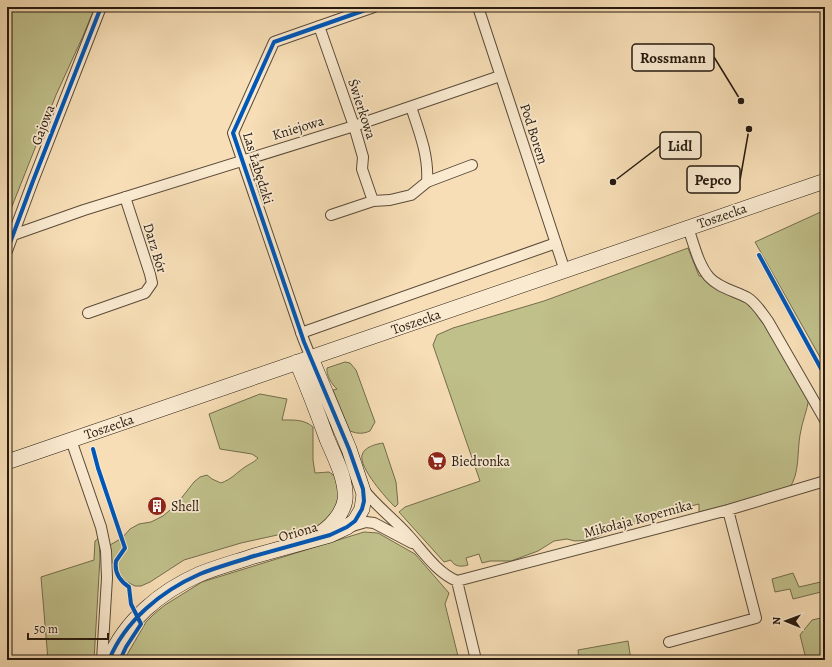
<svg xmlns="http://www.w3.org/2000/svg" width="832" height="667" font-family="Alegreya,serif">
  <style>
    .green { fill: #c0c08b; stroke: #736d4d }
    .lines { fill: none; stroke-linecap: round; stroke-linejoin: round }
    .street-casing { stroke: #5a4b39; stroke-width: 12 }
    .secondary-casing { stroke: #261a0f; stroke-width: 16 }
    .street { stroke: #faead0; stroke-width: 10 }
    .secondary { stroke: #faead0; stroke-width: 15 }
    .cycleway-casing { stroke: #faead0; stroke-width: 6 }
    .cycleway { stroke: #0057b8; stroke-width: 4 }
    .labels { text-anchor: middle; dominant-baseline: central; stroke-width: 3.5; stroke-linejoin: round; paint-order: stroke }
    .street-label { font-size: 14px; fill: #261a0f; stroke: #faead0 }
    .poi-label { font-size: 14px; fill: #261a0f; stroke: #faead0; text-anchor: start }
    .leader { fill: none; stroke: #261a0f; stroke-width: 1.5 }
    .callout-dot { fill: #261a0f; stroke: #faead0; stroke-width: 1.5 }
    .callout { fill: #faead0; stroke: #261a0f; stroke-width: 1.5 }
    .callout-label { font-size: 15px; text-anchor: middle; font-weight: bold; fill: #261a0f }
  </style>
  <rect width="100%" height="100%" fill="#f7deb6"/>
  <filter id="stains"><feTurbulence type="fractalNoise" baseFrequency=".005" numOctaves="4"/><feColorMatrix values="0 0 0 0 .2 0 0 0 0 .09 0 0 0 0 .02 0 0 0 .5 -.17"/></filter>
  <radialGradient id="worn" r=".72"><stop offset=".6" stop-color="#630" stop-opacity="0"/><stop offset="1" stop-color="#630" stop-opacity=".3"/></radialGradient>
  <path class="green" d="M7 7H95L83 36 56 95 7 219Z
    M825 210C825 217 822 219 820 225L825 232V366L755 242Z
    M688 248 699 276H709L749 298 809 398C807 411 802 422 800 435 797 453 800 473 789 489L699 512V504L678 509 674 514 621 527 589 540 575 541 567 539 554 541 538 551 511 561H490L482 563 479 554 466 558 468 565C462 567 454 567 451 560L444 562 399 512 405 507 480 481 433 345 437 335 453 328 544 301Z
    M345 362 350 363 356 370 375 422 370 431C363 434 358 434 350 431L333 390 337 389C332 385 326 375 327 368Z
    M260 394 287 399 282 420C293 420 304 419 313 427V460L315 473 329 472 336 477 341 491 336 514 311 533 291 532 241 543 184 560 150 582 141 586H135L127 582 119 574 112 562 110 545 122 538 130 529 139 524 151 522 163 516 176 505 194 482 200 477 207 475 212 479 221 483C232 479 236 473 245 467 251 463 253 463 258 458L252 454 220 449 209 414Z
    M383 443 396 482 398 504 395 507C386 498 359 468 362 455 364 447 376 444 383 443Z
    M364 532 378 533 415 554 449 593 445 604 459 660H124L146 622 154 614 165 605 202 582Z
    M99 538 100 558 94 660H48L41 577 94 560 95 541Z
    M793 573 799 587 825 581V591L793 599 790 589 775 592 772 579Z
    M825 617V660H803L805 655 800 635 812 620Z
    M628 641 631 660H579L578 650Z"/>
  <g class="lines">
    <g class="street-casing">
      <path id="street" d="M478 7 565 271
        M319 26 354 126 363 157 362 169 373 201 390 200 411 195 427 182C429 156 419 131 411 107
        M427 182 472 165
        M331 215 373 201
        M688 228C694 244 698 264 709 277 719 288 735 291 748 298 756 303 762 313 768 321L825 420
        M13 235 84 210 354 126 500 76
        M7 251 33 181 101 7
        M88 313 145 293 152 283 150 274 125 197
        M301 333 556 243
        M311 358 303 338 233 133 274 42 374 7
        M71 440 101 527 106 551 107 578 102 660
        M363 489C376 506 394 519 408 535 423 551 436 572 457 581L476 660
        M349 527 366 522 374 523 412 543
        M457 581 728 510 825 481
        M669 642 756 618 728 510"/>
    </g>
    <g class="secondary-casing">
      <path id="secondary" d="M297 362C308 388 318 414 327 439 335 458 347 480 345 500 343 514 329 529 317 535
        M7 462 825 181
        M109 660C125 621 161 591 200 574 217 567 236 562 254 556 280 549 305 542 330 535L347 527 355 521 362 509 364 494 349 449 311 358"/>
    </g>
    <use href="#street" class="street"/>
    <use href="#secondary" class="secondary"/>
    <g class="cycleway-casing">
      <path id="cycleway" d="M7 251 33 181 101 7
        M759 255 825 376
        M93 449 98 468 125 548 116 561C114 573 120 581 129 587L131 604 141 624 126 647 120 660
        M109 660C125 621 161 591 200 574 217 567 236 562 254 556 280 549 305 542 330 535L347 527 355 521 362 509 364 501 363 489 349 449 304 342 233 133 274 42 374 7"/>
    </g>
    <use href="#cycleway" class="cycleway"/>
  </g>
  <defs>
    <g id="supermarket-disc" transform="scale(1)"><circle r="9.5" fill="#8f2418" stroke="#faead0"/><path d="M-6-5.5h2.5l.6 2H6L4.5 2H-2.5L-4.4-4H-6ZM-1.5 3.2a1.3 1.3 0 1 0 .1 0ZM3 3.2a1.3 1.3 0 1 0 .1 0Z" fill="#fff"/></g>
    <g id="building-disc" transform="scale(1)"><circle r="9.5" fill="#8f2418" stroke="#faead0"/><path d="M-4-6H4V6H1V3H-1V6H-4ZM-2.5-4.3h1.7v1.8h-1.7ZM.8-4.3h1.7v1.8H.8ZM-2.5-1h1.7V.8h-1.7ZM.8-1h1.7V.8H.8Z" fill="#fff"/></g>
  </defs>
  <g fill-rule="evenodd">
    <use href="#supermarket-disc" x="437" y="461"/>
    <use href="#building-disc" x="157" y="506"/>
  </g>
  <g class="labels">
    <g class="street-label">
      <text transform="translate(362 109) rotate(72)">Świerkowa</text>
      <text transform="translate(43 125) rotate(-69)">Gajowa</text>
      <text transform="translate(298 128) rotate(-17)">Kniejowa</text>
      <text transform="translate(534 134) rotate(72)">Pod Borem</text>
      <text transform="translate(258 168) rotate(73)">Las Łabędzki</text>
      <text transform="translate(722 216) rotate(-19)">Toszecka</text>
      <text transform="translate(155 248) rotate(73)">Darz Bór</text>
      <text transform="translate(416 322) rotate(-19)">Toszecka</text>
      <text transform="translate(109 427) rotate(-19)">Toszecka</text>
      <text transform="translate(638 519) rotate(-15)">Mikołaja Kopernika</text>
      <text transform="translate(298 532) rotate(-16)">Oriona</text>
    </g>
    <g class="poi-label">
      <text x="451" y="461">Biedronka</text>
      <text x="171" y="506">Shell</text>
    </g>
  </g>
  <path class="leader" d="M741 101L714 57M613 182L660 146M749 129L740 180"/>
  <g class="callout-dot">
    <circle cx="741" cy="101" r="4"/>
    <circle cx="613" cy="182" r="4"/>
    <circle cx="749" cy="129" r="4"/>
  </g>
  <g class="callout">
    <rect x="632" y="44" width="82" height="27" rx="4"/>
    <rect x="660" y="132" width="41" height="27" rx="4"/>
    <rect x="687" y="166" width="53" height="27" rx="4"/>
  </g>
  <g class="callout-label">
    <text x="673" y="63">Rossmann</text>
    <text x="680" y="151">Lidl</text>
    <text x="713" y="185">Pepco</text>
  </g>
  <rect width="832" height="667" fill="none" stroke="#f7deb6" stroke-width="24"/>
  <rect x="8" y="8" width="816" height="651" fill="none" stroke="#261a0f" stroke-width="2"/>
  <rect x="12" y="12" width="808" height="643" fill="none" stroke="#261a0f"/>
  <g transform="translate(786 621) rotate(271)" stroke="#faead0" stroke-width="3" paint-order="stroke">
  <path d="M0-3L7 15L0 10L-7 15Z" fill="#261a0f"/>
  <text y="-6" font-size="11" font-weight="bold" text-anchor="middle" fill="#261a0f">N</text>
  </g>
  <path d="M28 633v6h80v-6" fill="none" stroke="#261a0f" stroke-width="2"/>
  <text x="34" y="633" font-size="12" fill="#261a0f" stroke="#faead0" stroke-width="3" paint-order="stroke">50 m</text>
  <rect width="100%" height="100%" filter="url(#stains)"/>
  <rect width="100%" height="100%" fill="url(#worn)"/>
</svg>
